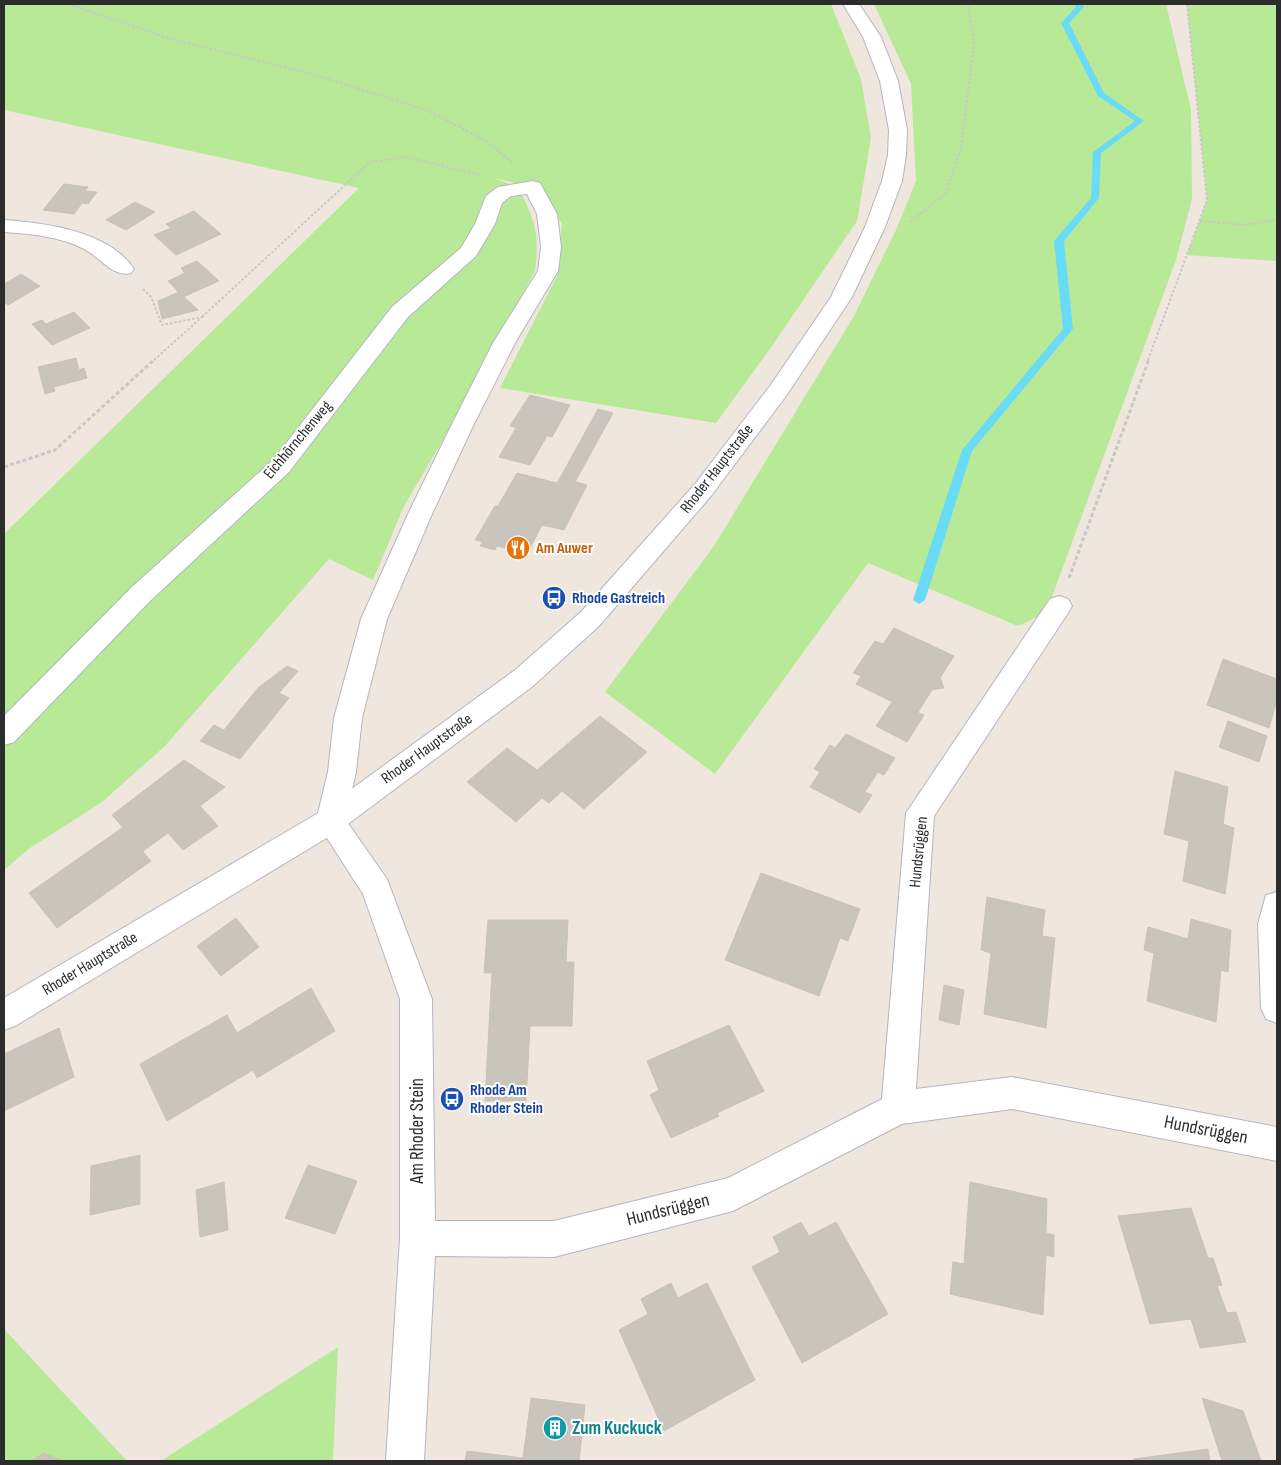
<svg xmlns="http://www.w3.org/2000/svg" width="1281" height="1465" font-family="'Sofia Sans Condensed',sans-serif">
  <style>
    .green { fill: #b8e997 }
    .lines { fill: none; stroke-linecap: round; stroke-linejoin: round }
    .stream { fill: #6adbf7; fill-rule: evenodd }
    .building { fill: #c9c5bc; stroke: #cbc2b7 }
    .minor-casing { stroke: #b2b6c1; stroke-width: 2 }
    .secondary-casing { stroke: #b2b6c1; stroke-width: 2 }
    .path-far1 { stroke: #c8c8c8; stroke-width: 2; stroke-dasharray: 2.5 2; stroke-linecap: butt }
    .path { stroke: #c8c8c8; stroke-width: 3; stroke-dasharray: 4 2.5; stroke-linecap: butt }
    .minor { fill: #fff; fill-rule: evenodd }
    .secondary { fill: #fff; fill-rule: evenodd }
    .labels { text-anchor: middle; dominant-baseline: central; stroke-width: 4; stroke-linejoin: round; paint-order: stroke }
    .street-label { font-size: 16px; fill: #2c2c2c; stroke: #fff }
    .food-label { font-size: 16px; font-weight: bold; fill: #c56008; stroke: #fff; text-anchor: start }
    .transit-label { font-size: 16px; font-weight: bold; fill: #164399; stroke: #fff; text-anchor: start }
    .near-street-label { font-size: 19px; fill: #2c2c2c; stroke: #fff }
    .near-culture-label { font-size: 19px; font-weight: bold; fill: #0d838f; stroke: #fff; text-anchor: start }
  </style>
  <rect width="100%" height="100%" fill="#efe6de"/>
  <path class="green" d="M4 4H831L861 79 871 138 857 221 772 346 716 423 500 388 557 276 562 223 533 187 493 178 518 187C535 220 540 234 535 271L453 423 404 506 373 580 329 559 164 747 102 802 30 848 4 870V534L359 188 4 110Z
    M874 4H1166L1191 110 1192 199 1176 260 1046 613 1018 626 868 563 715 774 605 692 714 546 854 316 896 230 916 181 911 84Z
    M1187 4H1277V261L1187 255 1207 200Z
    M4 1329 127 1461H4Z
    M338 1347 333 1461H161Z"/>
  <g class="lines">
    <path class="stream" d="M1074 4H1082L1084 7 1069 23 1104 93 1144 121 1101 153 1099 198 1064 241 1073 329 972 451 925 600 919 604 913 600 962 450 1063 329 1054 241 1091 198 1093 152 1135 121 1098 96 1061 23 1076 7Z"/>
  </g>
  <path class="building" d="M64 184 88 187 85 191 97 192 88 204 82 203 74 214 43 210Z
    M135 202 155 212 126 230 106 220Z
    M194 211 221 234 176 255 154 235 171 228 166 224Z
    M197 261 219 281 183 297 168 281 185 273 181 268Z
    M21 274 40 286 8 305 4 302V284Z
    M179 292 198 310 162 319 158 301Z
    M74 312 90 328 52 345 32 324 42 320 46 324Z
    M76 358 79 370 84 368 87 378 54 387 55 391 45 394 38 367Z
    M530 395 570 405 552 437 510 426Z
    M598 409 613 413 575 482 560 478Z
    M516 428 547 436 530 465 499 457Z
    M517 473 557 483 560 478 587 485 564 530 542 525 527 554 497 546 495 550 480 546 483 542 475 540 495 506H498Z
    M894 628 954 656 940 678 944 688 932 690 917 714 856 684 861 676 853 673 875 641 883 644Z
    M1223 659 1277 679V700L1269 728 1207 705Z
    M287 666 298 671 279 693 289 698 240 759 200 741 214 725 224 730 258 688Z
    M892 702 924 715 907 742 876 726Z
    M600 716 647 752 584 809 562 791 549 803 542 798 516 822 467 782 507 748 537 770Z
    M1228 721 1267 736 1259 762 1219 747Z
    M846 734 895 758 884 775 878 772 865 792 872 795 860 813 810 787 820 772 814 769 830 745 835 748Z
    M184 760 225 787 200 806 218 826 183 850 168 833 143 851 112 815Z
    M1175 771 1228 787 1223 824 1234 828 1225 894 1183 881 1189 841 1164 834Z
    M122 828 151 861 57 928 29 893Z
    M761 873 860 909 848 941 840 938 819 996 725 960Z
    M987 897 1045 910 1042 936 1055 938 1046 1028 984 1014 991 953 981 950Z
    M236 918 259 947 221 976 197 946Z
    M1191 919 1231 930 1228 972 1221 970 1216 1022 1147 1001 1154 953 1144 950 1148 927 1188 939Z
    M488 920H568L566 962H574L572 1026H489L492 973H484Z
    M944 985 964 990 959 1025 939 1020Z
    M311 988 335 1031 257 1078 253 1070 167 1121 140 1064 227 1015 237 1033Z
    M729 1025 764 1091 717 1113 719 1116 671 1138 650 1095 659 1090 647 1061Z
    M489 1026H530L526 1101H485Z
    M59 1028 74 1077 4 1111V1054Z
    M140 1155V1204L90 1215 91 1166Z
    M308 1165 357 1181 335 1234 285 1218Z
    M224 1182 228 1230 200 1237 196 1190Z
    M970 1182 1047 1199 1046 1233 1054 1235V1257L1046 1255 1043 1315 950 1294 953 1262 964 1264Z
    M1191 1208 1208 1258H1213L1222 1285 1217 1286 1227 1313 1236 1312 1246 1342 1200 1348 1191 1319 1150 1324 1118 1216Z
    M801 1222 809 1236 836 1222 888 1314 802 1363 752 1267 780 1252 773 1237Z
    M671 1283 678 1298 707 1283 755 1380 664 1431 619 1330 648 1314 641 1299Z
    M531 1398 585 1405 579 1461H465L467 1451 523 1458Z
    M1202 1398 1243 1411 1261 1461H1222Z
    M1208 1449 1210 1461H1135L1134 1459Z
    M44 1453 62 1461H31Z"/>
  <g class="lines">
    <g class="minor-casing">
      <path id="minor" d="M533 181 540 183 557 214 561 247 558 271 515 343 473 426 432 514 387 619 362 718 356 772 345 819 387 879 432 999 435 1221H554L728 1178 882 1099 906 813 1050 599 1059 596 1068 599 1072 606 1068 613 934 816 916 1089 1012 1077 1277 1127V1161L1012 1109 902 1124 733 1211 554 1257 435 1256 424 1461H386L400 1238V999L363 894 316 821 328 772 334 718 361 619 408 514 451 426 493 343 538 271 541 247 537 214 527 194 511 196 502 203 495 224 476 256 408 317 289 472 150 601 14 742 4 745V716L132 587 273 460 392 307 461 248 475 224 486 196 498 187Z
        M4 220C46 223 109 231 134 269L131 273C113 278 100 257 84 249 59 236 31 234 4 232Z
        M1277 892V1023L1266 1019 1261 1008 1258 924 1266 895Z"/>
    </g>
    <g class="secondary-casing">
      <path id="secondary" d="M843 4H859L881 37 898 81 907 130 906 155 902 181 885 227 852 297 786 396 711 496 599 626 533 686 340 830 15 1026 4 1030V998L320 812 515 670 581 612 695 484 770 386 831 297 865 227 882 181 888 155 889 130 880 81 863 37Z"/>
    </g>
    <path class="path-far1" d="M68 4 174 40 309 73 429 111 486 141 512 162
      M1200 221 1244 225 1277 220
      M910 222 946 193 961 148 974 44 968 4
      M143 289 151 297 162 325 202 317 154 360
      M202 317 370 162 407 157 479 175
      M1148 360 1207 200 1187 4"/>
    <path class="path" d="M4 467 55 450 155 359
      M1069 578 1149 359"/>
    <use href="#minor" class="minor"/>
    <use href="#secondary" class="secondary"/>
  </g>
  <defs>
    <g id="restaurant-disc" transform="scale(1.25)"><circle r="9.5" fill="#e8710a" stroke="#fff"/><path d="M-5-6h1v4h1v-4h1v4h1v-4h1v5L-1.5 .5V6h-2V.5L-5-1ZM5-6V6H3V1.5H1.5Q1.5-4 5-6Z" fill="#fff"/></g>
    <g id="bus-disc" transform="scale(1.25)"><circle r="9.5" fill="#1a4fb4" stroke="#fff"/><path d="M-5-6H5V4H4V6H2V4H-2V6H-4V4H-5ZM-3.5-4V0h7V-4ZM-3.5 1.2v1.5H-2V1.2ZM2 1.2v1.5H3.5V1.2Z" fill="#fff"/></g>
    <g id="building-disc" transform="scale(1.25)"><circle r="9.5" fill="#0f9aa8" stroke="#fff"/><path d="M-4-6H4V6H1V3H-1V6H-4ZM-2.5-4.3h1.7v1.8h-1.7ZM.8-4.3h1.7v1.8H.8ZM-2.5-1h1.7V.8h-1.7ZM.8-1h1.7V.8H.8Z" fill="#fff"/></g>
  </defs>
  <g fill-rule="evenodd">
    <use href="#restaurant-disc" x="518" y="548"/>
    <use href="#bus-disc" x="554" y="598"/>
    <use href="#bus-disc" x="452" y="1099"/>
    <use href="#building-disc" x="555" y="1428"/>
  </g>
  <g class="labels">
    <g class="street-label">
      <text transform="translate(298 440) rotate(-50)">Eichhörnchenweg</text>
      <text transform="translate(717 469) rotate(-52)">Rhoder Hauptstraße</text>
      <text transform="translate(427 749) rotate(-36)">Rhoder Hauptstraße</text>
      <text transform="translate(919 852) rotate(-84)">Hundsrüggen</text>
      <text transform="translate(90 964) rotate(-31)">Rhoder Hauptstraße</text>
    </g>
    <g class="food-label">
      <text x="536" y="548">Am Auwer</text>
    </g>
    <g class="transit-label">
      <text x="572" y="598">Rhode Gastreich</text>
      <text x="470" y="1090">Rhode Am<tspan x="470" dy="18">Rhoder Stein</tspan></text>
    </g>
    <g class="near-street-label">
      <text transform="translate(1206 1130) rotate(11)">Hundsrüggen</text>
      <text transform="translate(417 1131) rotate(-90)">Am Rhoder Stein</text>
      <text transform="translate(668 1210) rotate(-14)">Hundsrüggen</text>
    </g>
    <g class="near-culture-label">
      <text x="572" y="1428">Zum Kuckuck</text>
    </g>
  </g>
  <rect width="1281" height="1465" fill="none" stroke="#2c2c2c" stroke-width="10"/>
</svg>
